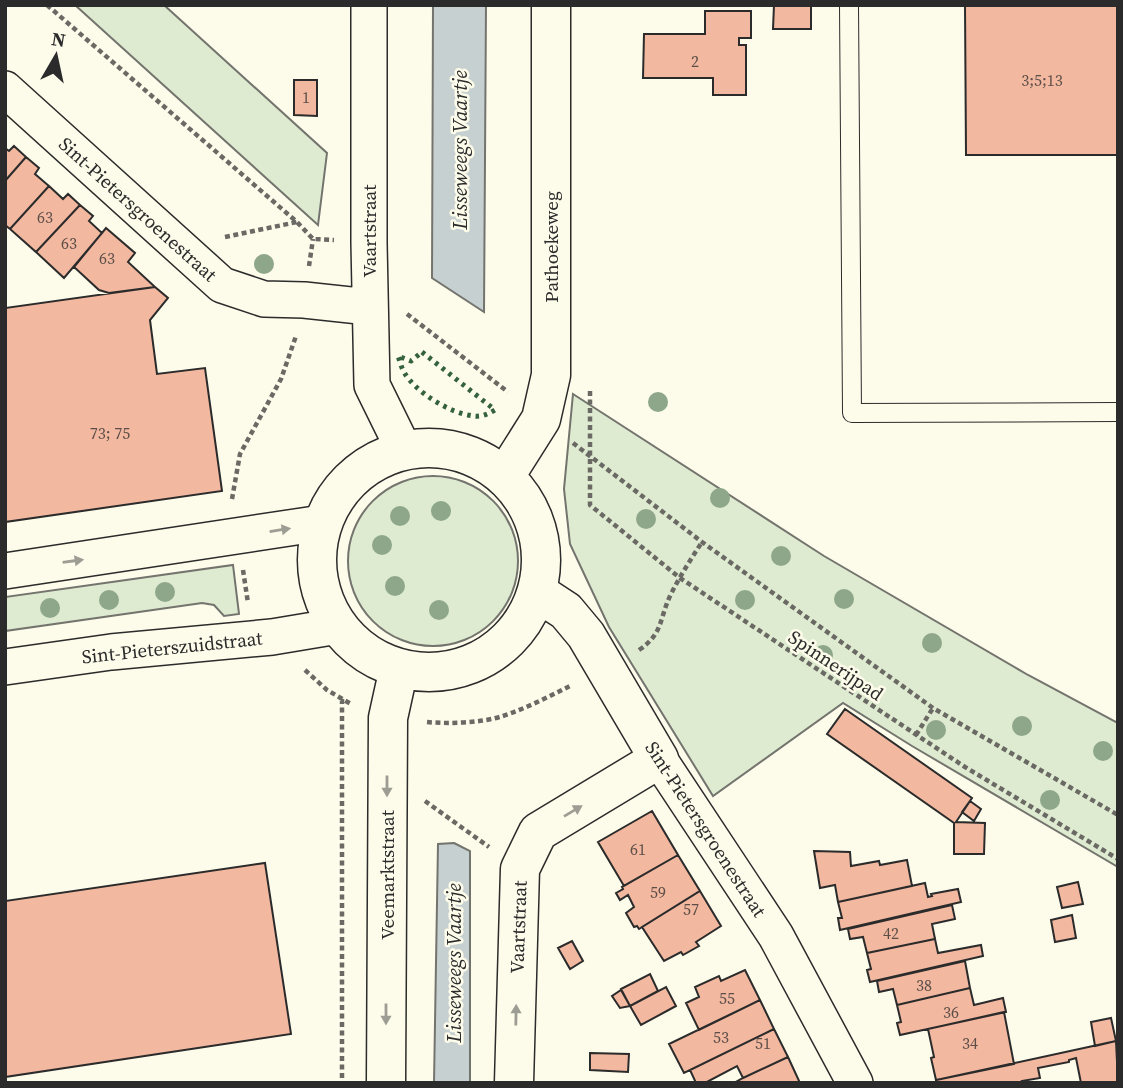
<svg xmlns="http://www.w3.org/2000/svg" width="1123" height="1088" font-family="'Source Serif 4',serif">
  <style>
    .green { fill: #deebd1; stroke: #74746e; stroke-width: 2 }
    .water { fill: #c7d0d0; stroke: #74746e; stroke-width: 2 }
    .building { fill: #f2b8a0; stroke: #2b2b2b; stroke-width: 2 }
    .lines { fill: none; stroke-linecap: round; stroke-linejoin: round }
    .lane-casing { stroke: #2b2b2b; stroke-width: 20 }
    .street-casing { stroke: #2b2b2b; stroke-width: 38 }
    .secondary-casing { stroke: #2b2b2b; stroke-width: 41 }
    .path { stroke: #6a6964; stroke-width: 4.5; stroke-dasharray: 5 3.5; stroke-linecap: butt }
    .lane { stroke: #fdfbea; stroke-width: 18 }
    .street { stroke: #fdfbea; stroke-width: 35 }
    .secondary { stroke: #fdfbea; stroke-width: 38 }
    .hedge { stroke: #34623c; stroke-width: 5; stroke-dasharray: 3.5 5; stroke-linecap: butt }
    .tree { fill: #8ea78a }
    .oneway { fill: #9e9d94 }
    .labels { text-anchor: middle; dominant-baseline: central; stroke-width: 5; stroke-linejoin: round; paint-order: stroke }
    .number-label { font-size: 16px; fill: #5d4e48 }
    .street-label { font-size: 19px; fill: #2b2b2b; stroke: #fdfbea }
    .water-label { font-size: 21px; font-style: italic; fill: #2b2b2b; stroke: #fdfbea }
  </style>
  <rect width="100%" height="100%" fill="#fdfbea"/>
  <path class="green" d="M75 5H164L327 153 318 225Z
    M573 394 824 556 1028 675 1118 723V867L912 746 843 703 713 796 609 627 570 544 564 489Z
    M348 561a85 85 0 1 1 170 0a85 85 0 1 1-170 0Z
    M233 565 239 614 224 616 214 605 202 603 5 631V597Z"/>
  <path class="water" d="M433 5H486L484 312 432 278Z
    M454 843 470 851V1083H434L438 844Z"/>
  <path class="building" d="M774 5H811V29H773Z
    M965 5H1118V155H966Z
    M705 11H751V38H739V45H746V95H713V78H643L644 34H705Z
    M294 80H317V116L294 115Z
    M14 146 26 157 5 181V148L9 151Z
    M26 157 39 168 35 174 49 186 10 229 5 225V181Z
    M49 186 63 199 68 194 80 205 36 252 10 229Z
    M80 205 93 216 89 221 102 233 64 278 36 252Z
    M106 228 135 253 128 262 155 287 109 293 99 290 74 267Z
    M155 287 168 298 150 320 157 374 205 368 222 491 5 522V308Z
    M845 709 972 798 956 822 985 823 984 854H954V823L827 734Z
    M970 801 981 809 974 821 962 812Z
    M652 811 678 855 624 886 598 842Z
    M814 851 850 852 851 866 879 861 880 865 907 860 912 886 838 902 835 885 820 888Z
    M678 855 700 891 639 929 637 926 634 927 626 913 634 907 628 895 620 900 616 893 623 889 622 887Z
    M265 863 291 1034 5 1077V901Z
    M1078 882 1083 904 1062 908 1057 887Z
    M925 883 928 897 932 896 931 894 958 889 961 902 840 930 838 918H842L838 902Z
    M700 891 721 926 696 942 699 946 683 955 681 952 664 961 642 927Z
    M952 905 955 919 932 924 935 939 867 953 863 937 850 939 848 929Z
    M1072 915 1076 938 1055 942 1051 920Z
    M935 939 938 953 981 945 983 956 870 982 867 970 871 969 867 953Z
    M572 941 583 961 570 969 558 948Z
    M965 961 970 988 897 1005 893 989 879 992 877 981Z
    M745 970 760 1000 699 1030 686 1003 699 997 695 987 719 976 721 981Z
    M650 974 658 991 630 1006 621 989Z
    M666 987 676 1006 641 1025 630 1006Z
    M970 988 974 1005 1003 998 1006 1012 900 1035 897 1023 901 1022 897 1005Z
    M621 990 630 1006 620 1008 612 996Z
    M760 1000 774 1029 684 1073 669 1044Z
    M1004 1012 1014 1064 936 1080 931 1058 934 1057 928 1029Z
    M1111 1018 1116 1041 1095 1046 1091 1022Z
    M774 1029 788 1057 743 1078 737 1066 705 1083H696L690 1070Z
    M1116 1041 1118 1083H1081L1076 1058 1069 1060V1062L1038 1068 1040 1078 1022 1081 1023 1083H936V1080Z
    M590 1053 629 1054 628 1072 590 1070Z
    M788 1057 800 1083H734L743 1078Z"/>
  <g class="lines">
    <g class="lane-casing">
      <path id="lane" d="M849 5 852 413 1118 412"/>
    </g>
    <g class="street-casing">
      <path id="street" d="M369 5V243L372 385 404 450
        M5 89 222 285 264 299 304 300 369 307
        M5 571 322 523
        M5 667 111 652 272 637 338 626
        M659 759 776 936 855 1083"/>
    </g>
    <g class="secondary-casing">
      <path id="secondary" d="M317 560a112 112 0 1 1 224 0a112 112 0 1 1-224 0Z
        M505 476 541 419 551 375V5
        M386 1083 388 718 399 668
        M514 1083 520 869 538 832 659 759 586 635 566 611 537 592"/>
    </g>
    <path class="path" d="M47 5 297 222 313 239 334 240
      M225 237 297 222
      M309 266 313 239
      M407 314 508 392
      M590 391V505L680 578 965 767 1118 859
      M573 443 702 542 933 708 1118 815
      M232 499 240 454 281 379 296 336
      M243 570 248 603
      M639 650C664 633 659 618 671 594 680 576 691 559 702 542
      M305 670 327 690 351 704
      M342 699V1083
      M427 722C449 724 481 723 503 716 527 708 550 696 572 685
      M916 735 933 708
      M425 801 489 847"/>
    <use href="#lane" class="lane"/>
    <use href="#street" class="street"/>
    <use href="#secondary" class="secondary"/>
    <path class="hedge" d="M422 352 495 410C488 414 482 417 474 416 451 414 415 392 404 372 401 367 400 361 398 356L411 361Z"/>
  </g>
  <g class="tree">
    <circle cx="264" cy="264" r="10"/>
    <circle cx="658" cy="402" r="10"/>
    <circle cx="720" cy="498" r="10"/>
    <circle cx="441" cy="511" r="10"/>
    <circle cx="400" cy="516" r="10"/>
    <circle cx="646" cy="519" r="10"/>
    <circle cx="382" cy="545" r="10"/>
    <circle cx="781" cy="556" r="10"/>
    <circle cx="395" cy="586" r="10"/>
    <circle cx="165" cy="592" r="10"/>
    <circle cx="844" cy="599" r="10"/>
    <circle cx="109" cy="600" r="10"/>
    <circle cx="745" cy="600" r="10"/>
    <circle cx="50" cy="608" r="10"/>
    <circle cx="439" cy="610" r="10"/>
    <circle cx="932" cy="643" r="10"/>
    <circle cx="823" cy="655" r="10"/>
    <circle cx="1022" cy="726" r="10"/>
    <circle cx="936" cy="730" r="10"/>
    <circle cx="1103" cy="751" r="10"/>
    <circle cx="1050" cy="800" r="10"/>
  </g>
  <defs><path id="oneway-solid" d="M-6-.8H1V-3.2L6.5 0L1 3.2V.8H-6Z" transform="scale(1.75)"/></defs>
  <g class="oneway">
    <use href="#oneway-solid" transform="translate(280 530) rotate(-9)"/>
    <use href="#oneway-solid" transform="translate(73 561) rotate(-8)"/>
    <use href="#oneway-solid" transform="translate(387 786) rotate(90)"/>
    <use href="#oneway-solid" transform="translate(573 811) rotate(-31)"/>
    <use href="#oneway-solid" transform="translate(386 1014) rotate(90)"/>
    <use href="#oneway-solid" transform="translate(516 1015) rotate(-89)"/>
  </g>
  <g class="labels">
    <g class="number-label">
      <text x="695" y="61">2</text>
      <text x="1042" y="80">3;5;13</text>
      <text x="306" y="97">1</text>
      <text x="45" y="217">63</text>
      <text x="69" y="243">63</text>
      <text x="107" y="258">63</text>
      <text x="110" y="433">73; 75</text>
      <text x="638" y="849">61</text>
      <text x="658" y="892">59</text>
      <text x="691" y="909">57</text>
      <text x="891" y="933">42</text>
      <text x="924" y="985">38</text>
      <text x="727" y="998">55</text>
      <text x="951" y="1012">36</text>
      <text x="721" y="1037">53</text>
      <text x="763" y="1043">51</text>
      <text x="970" y="1043">34</text>
    </g>
    <g class="street-label">
      <text transform="translate(138 209) rotate(42)">Sint-Pietersgroenestraat</text>
      <text transform="translate(369 231) rotate(-90)">Vaartstraat</text>
      <text transform="translate(551 247) rotate(-90)">Pathoekeweg</text>
      <text transform="translate(172 647) rotate(-6)">Sint-Pieterszuidstraat</text>
      <text transform="translate(836 665) rotate(34)">Spinnerijpad</text>
      <text transform="translate(706 829) rotate(57)">Sint-Pietersgroenestraat</text>
      <text transform="translate(387 875) rotate(-90)">Veemarktstraat</text>
      <text transform="translate(518 927) rotate(-88)">Vaartstraat</text>
    </g>
    <g class="water-label">
      <text transform="translate(459 150) rotate(-90)">Lisseweegs Vaartje</text>
      <text transform="translate(453 963) rotate(-90)">Lisseweegs Vaartje</text>
    </g>
  </g>
  <rect width="1123" height="1088" fill="none" stroke="#2b2b2b" stroke-width="14"/>
  <g transform="translate(56 56) rotate(9)" stroke="#fdfbea" stroke-width="5" paint-order="stroke">
  <path d="M0-5L12 26L0 18L-12 26Z" fill="#2b2b2b"/>
  <text y="-10" font-size="19" font-weight="bold" text-anchor="middle" fill="#2b2b2b">N</text>
  </g>
</svg>
